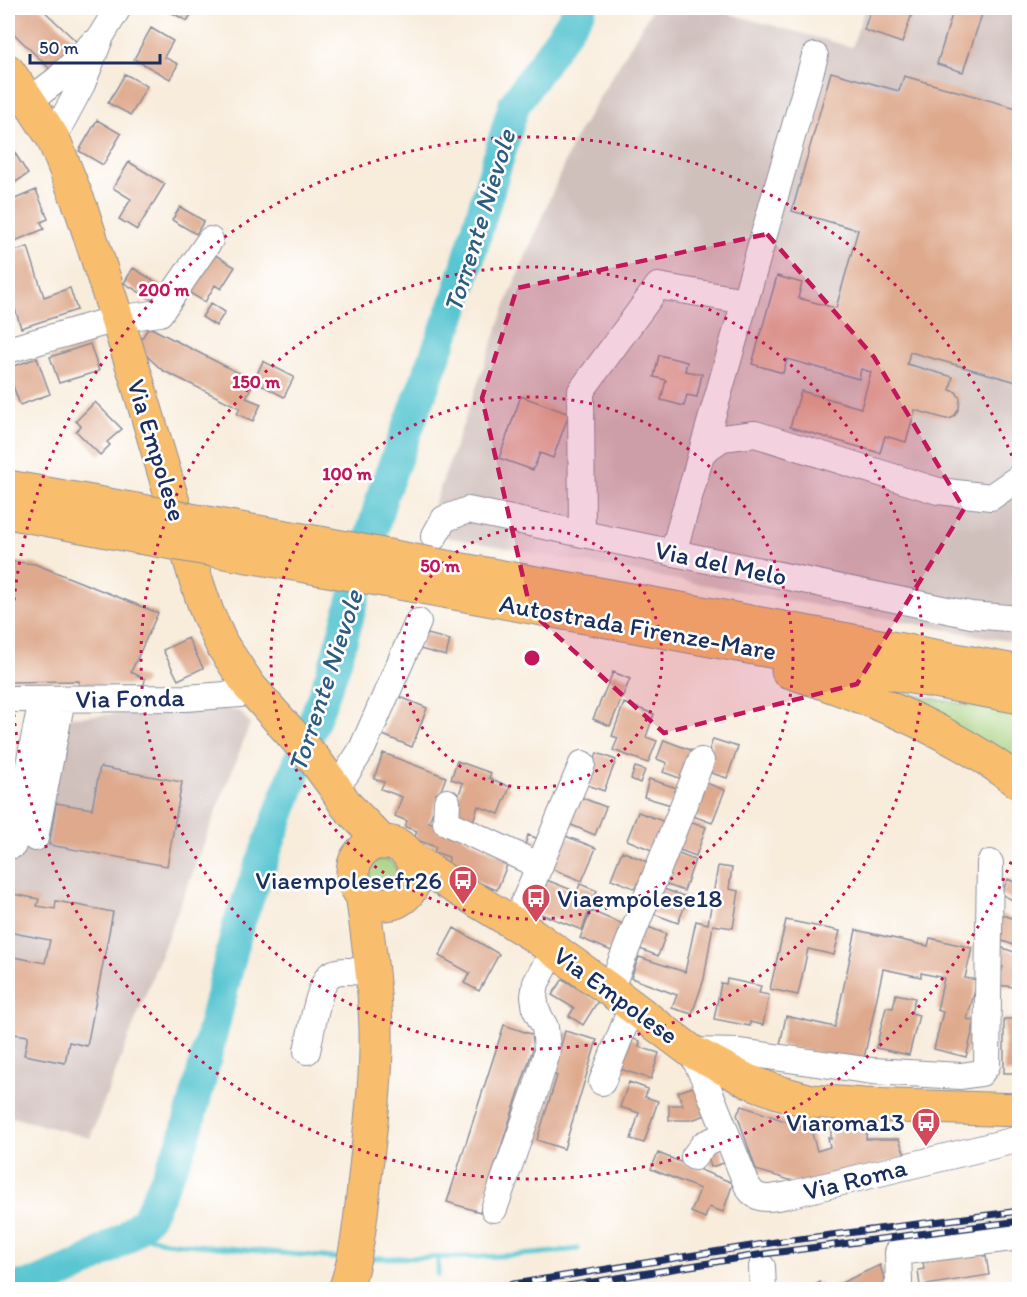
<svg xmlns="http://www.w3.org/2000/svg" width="1027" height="1297" font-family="Itim,sans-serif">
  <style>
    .industrial { fill: #d0c0bc }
    .green { fill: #a4cf7b; stroke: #607f6c; stroke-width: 1.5 }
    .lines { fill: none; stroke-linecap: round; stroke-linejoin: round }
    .stream { stroke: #5ac6d2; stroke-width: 5 }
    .river { stroke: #5ac6d2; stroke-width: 32 }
    .building { fill: #dea98c }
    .minor-casing { stroke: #8a8e9c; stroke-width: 28 }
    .major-casing { stroke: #8a8e9c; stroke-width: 35 }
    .highway-casing { stroke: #8a8e9c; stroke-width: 35 }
    .minor { stroke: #fff; stroke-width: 26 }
    .major { stroke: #f9be6d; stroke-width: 33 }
    .highway { stroke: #f9be6d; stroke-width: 33 }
    .rail-casing { stroke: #1b2f5e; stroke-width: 7 }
    .rail { stroke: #fff; stroke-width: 4.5; stroke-dasharray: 14; stroke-linecap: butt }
    .highway-bridge-casing { stroke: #8a8e9c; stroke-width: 35; stroke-linecap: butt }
    .highway-bridge { stroke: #f9be6d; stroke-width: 33 }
    .marked { fill: #c2185b; fill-opacity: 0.2; stroke: #c2185b; stroke-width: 4.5; stroke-dasharray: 12 8; stroke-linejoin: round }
    .ring { fill: none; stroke: #c2185b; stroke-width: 3; stroke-dasharray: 3 6 }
    .labels { text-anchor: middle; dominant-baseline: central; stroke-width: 5; stroke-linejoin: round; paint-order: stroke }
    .street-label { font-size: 26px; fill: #1b2f5e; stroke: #fff }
    .poi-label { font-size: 26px; fill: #1b2f5e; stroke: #fff; text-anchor: end }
    .water-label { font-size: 27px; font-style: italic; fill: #2e5c81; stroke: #fff }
    .centre { fill: #c2185b; stroke: #fff; stroke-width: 3 }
    .ring-label { font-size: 18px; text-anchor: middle; font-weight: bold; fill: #c2185b; stroke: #fff; stroke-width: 5; stroke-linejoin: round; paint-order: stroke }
  </style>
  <rect width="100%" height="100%" fill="#fff"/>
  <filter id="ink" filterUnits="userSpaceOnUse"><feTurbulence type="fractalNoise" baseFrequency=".0167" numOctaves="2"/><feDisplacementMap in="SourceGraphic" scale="12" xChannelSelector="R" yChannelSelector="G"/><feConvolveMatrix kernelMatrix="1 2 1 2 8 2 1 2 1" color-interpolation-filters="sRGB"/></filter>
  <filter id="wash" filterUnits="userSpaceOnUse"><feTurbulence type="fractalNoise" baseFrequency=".008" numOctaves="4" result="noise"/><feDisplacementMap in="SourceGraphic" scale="24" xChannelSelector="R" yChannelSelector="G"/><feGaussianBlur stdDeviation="1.35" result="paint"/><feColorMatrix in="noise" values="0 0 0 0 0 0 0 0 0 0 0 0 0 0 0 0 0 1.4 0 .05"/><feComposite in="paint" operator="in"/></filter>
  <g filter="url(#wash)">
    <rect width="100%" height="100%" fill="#f8ecdb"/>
    <path class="industrial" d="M653 8H708L852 47 865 8H1019V643L424 533 509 296 575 138Z
      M217 707 241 712 250 724 90 1138 8 1116V820L30 720Z"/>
    <path class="green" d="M880 689 1019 714V774Z
      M369 873a14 14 0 1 1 28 0a14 14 0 1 1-28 0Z"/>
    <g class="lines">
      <path class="stream" d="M132 1232 165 1242 344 1259
        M366 1258C435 1257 509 1259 578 1249
        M438 1275V1257"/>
      <path class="river" d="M8 1288 36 1284 79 1266 127 1237 148 1217 183 1142 200 1082 238 926 335 664 383 493 456 301 514 105 581 8"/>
    </g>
    <g id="blocks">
      <path class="building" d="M8 8H41L78 43 52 71 8 28Z
        M163 8H195L187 21Z
        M871 8H914L902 43 864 30Z
        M954 8H965L972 10 973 8H984L963 72 937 64Z
        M151 28 173 41 164 57 178 64 170 79 134 59Z
        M831 72 899 91 904 76 1020 109V383L910 352 907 364 953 377 950 390 956 392 960 398 959 408 955 415 952 418 946 419 915 410 906 442 885 436 880 453 790 427 801 391 861 408 871 372 861 369 859 379 787 359 783 373 752 364 777 276 802 283 798 298 836 308 858 230 792 211Z
        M125 74 147 86 131 115 108 103Z
        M97 120 121 134 103 165 79 151Z
        M10 145 28 174 8 187V146Z
        M129 162 165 184 137 230 119 219 131 199 113 188Z
        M36 190 48 219 41 222 44 229 10 243 8 237V202Z
        M180 207 204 221 196 234 172 220Z
        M28 247 44 297 70 288 77 310 21 328 8 286V253Z
        M212 253 235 267 221 289 215 285 205 302 188 292Z
        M133 268 161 285 152 300 124 283Z
        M211 303 225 312 216 326 202 317Z
        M149 327 254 381 263 361 294 377 284 397 254 381 246 398 261 404 253 421 237 414 240 408 162 370 149 358 138 344Z
        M90 344 99 371 59 383 50 357Z
        M659 355 687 362 685 371 702 374 697 397 687 395 684 406 661 400 666 380 654 377Z
        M37 358 50 394 20 405 8 372V368Z
        M521 396 569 414 553 458 540 453 533 470 499 458Z
        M95 402 122 429 107 442 110 445 100 455 76 431 81 426 76 421Z
        M8 561 35 564 158 613 131 672 145 679 144 685 79 686V681L8 682Z
        M424 633 450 640 446 656 420 649Z
        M188 638 203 668 178 680 163 650Z
        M613 672 630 679 610 726 593 719Z
        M398 696 427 708 412 747 383 735Z
        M624 703 654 714 646 737 657 741 648 763 613 750 618 738 612 736Z
        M713 739 738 747 727 778 702 770Z
        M664 740 693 751 682 779 663 772 667 763 657 759Z
        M383 753 446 777 429 822 443 827 509 860 497 890 472 880 448 866 449 857 434 852 436 847 414 839 417 831 405 827 407 821 395 816 402 797 381 789 384 782 374 779Z
        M597 753 616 760 604 791 585 784Z
        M457 761 491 773 489 778 510 787 499 814 478 806 472 825 451 817 463 783 451 779Z
        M100 767 182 782 167 866 49 845 56 803 92 809Z
        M635 767 645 770 640 783 631 779Z
        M649 779 677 788 671 805 644 797Z
        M701 781 725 790 712 823 688 814Z
        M580 797 606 807 595 835 569 824Z
        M638 812 665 822 654 851 627 840Z
        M684 819 706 827 696 856 674 848Z
        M528 835 539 839 535 852 524 848Z
        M563 835 596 848 582 881 550 868Z
        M622 851 650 863 639 890 611 879Z
        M671 851 695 860 684 891 659 882Z
        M718 866 732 868 729 889 739 891 733 928 713 925 704 979 692 1014 672 1008 677 995 631 978 639 957 685 972 696 921 708 924Z
        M544 879 577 892 580 884 597 891 582 930 531 910Z
        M1008 879 1020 885V904L1001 894Z
        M656 886 688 898 678 923 646 911Z
        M13 894 39 899 37 906 55 909 56 901 113 912 87 1046 69 1042 65 1063 24 1055 28 1036 14 1034 9 1064H8V956L45 963 50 940 8 932V923Z
        M591 911 625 925 614 952 580 938Z
        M998 913 1020 921V939L1017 946 996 939Z
        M786 920 840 931 834 955 808 949 798 995 770 989Z
        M643 925 666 934 658 956 635 947Z
        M454 928 499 954 479 991 464 983 470 973 439 956Z
        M856 930 928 946 930 938 972 948 965 978 978 980 967 1019 975 1021 966 1057 934 1049 943 1012 937 1010 944 978 921 973V977L883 969 863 1063 780 1045 786 1016 835 1027Z
        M997 946 1020 954V983L1016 981 1014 987 997 985 1003 967 997 964Z
        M563 979 598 1001 583 1025 569 1016 574 1008 552 995Z
        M727 979 761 986 759 993 769 995 763 1025 750 1022V1026L714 1019 721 983 726 984Z
        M896 994 915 998 911 1013 919 1015 909 1055 876 1048 886 1007 893 1008Z
        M1004 1019H1020V1073H1004Z
        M504 1025 537 1036 480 1212 447 1202Z
        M565 1031 597 1040 564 1149 537 1140 557 1076 553 1074Z
        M626 1037 640 1041 639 1047 659 1053 651 1079 617 1068Z
        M629 1082 648 1089 645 1097 658 1101 644 1143 631 1139 639 1113 620 1107Z
        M696 1086 706 1115 691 1120H669V1105H683L678 1092Z
        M742 1106 811 1130 817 1151 830 1147 828 1138 831 1139V1126L867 1129 866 1139H899L906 1157 803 1184 756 1170 737 1114Z
        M720 1148 724 1163 711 1167 706 1151Z
        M658 1153 733 1183 723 1212 709 1207 705 1218 691 1212 700 1189 651 1169Z
        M981 1244 983 1256H986L989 1275 920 1286 918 1270 924 1269 922 1253Z
        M880 1265 888 1290H826Z
        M820 1282 822 1290H813L812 1286Z
        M753 1286V1290H709V1288Z"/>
    </g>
  </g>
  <g filter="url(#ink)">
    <use href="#blocks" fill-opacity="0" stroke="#8a8e9c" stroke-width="1.5"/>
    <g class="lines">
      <g class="minor-casing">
        <path id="minor" d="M29 101 58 79 92 44
          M53 138 82 84 101 36 118 8
          M8 350 116 319 160 313 210 240
          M702 452 722 438 755 434 938 491 991 497 1020 477
          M582 534 581 391 658 286 745 301
          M434 537 444 519 468 510 971 615 1020 619
          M673 553 815 56
          M8 699 186 698 240 694 250 687
          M334 786 346 774 362 749 418 622
          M447 802 446 822 540 866
          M35 838 62 699
          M13 845 42 699
          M990 863 987 1065 981 1073 961 1076 872 1071 740 1052 691 1051 704 1078 747 1185C756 1203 771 1198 788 1195L1020 1139
          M515 924 582 764
          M610 990 701 761
          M307 1051C310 1037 319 983 330 975 339 968 360 972 372 973
          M602 1082 632 1006
          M694 1157 704 1144 726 1135
          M494 1209 536 1089 546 1056 547 1049 545 1027 536 1010 534 996 536 983 554 950
          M762 1267 763 1290
          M896 1290 899 1282 898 1252 1020 1237"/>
      </g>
      <g class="major-casing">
        <path id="major" d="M8 71 29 101 53 138 81 208 136 377 195 577 207 612 222 645 250 687 314 759 334 786 346 805 383 843
          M353 873a31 31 0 1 1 62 0a31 31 0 1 1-62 0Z
          M410 857 448 883 533 935 610 990 691 1051 748 1081 778 1092 811 1101 864 1105 1020 1110
          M345 1290C358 1254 361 1214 365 1177 370 1129 377 1079 376 1031 375 985 368 939 362 894"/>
      </g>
      <g class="highway-casing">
        <path id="highway" d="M8 487 136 510
          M8 512 139 537
          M218 525 320 543
          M219 551 317 568
          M457 569 599 594 1020 672
          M449 592 1020 697
          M788 671C867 696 955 732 1020 783"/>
      </g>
      <use href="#minor" class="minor"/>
      <use href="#major" class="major"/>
      <use href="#highway" class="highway"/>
      <g class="rail-casing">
        <path id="rail" d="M476 1290 776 1242 1020 1211
          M544 1290 764 1254 1020 1221"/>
      </g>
      <use href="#rail" class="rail"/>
      <g class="highway-bridge-casing">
        <path id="highway-bridge" d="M136 510 218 525
          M139 537 219 551
          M320 543 457 569
          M317 568 449 592"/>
      </g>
      <use href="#highway-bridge" class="highway-bridge"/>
    </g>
  </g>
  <path class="marked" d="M767 234 874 357 964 509 857 684 664 733 531 612 482 398 517 288Z"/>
  <g class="ring">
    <circle cx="532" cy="658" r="130"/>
    <circle cx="532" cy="658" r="261"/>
    <circle cx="532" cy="658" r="391"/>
    <path d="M1018 845A521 521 0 1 1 1018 471"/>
  </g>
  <defs>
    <g id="bus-pin" transform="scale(1.5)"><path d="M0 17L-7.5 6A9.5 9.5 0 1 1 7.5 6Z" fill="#d1495b" stroke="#fff"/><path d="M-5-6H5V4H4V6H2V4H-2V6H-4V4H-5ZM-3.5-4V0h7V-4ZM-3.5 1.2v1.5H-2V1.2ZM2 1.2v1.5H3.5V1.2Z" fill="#fff"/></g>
  </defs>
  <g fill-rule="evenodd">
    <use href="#bus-pin" x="463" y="880"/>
    <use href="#bus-pin" x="536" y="898"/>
    <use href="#bus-pin" x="926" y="1122"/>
  </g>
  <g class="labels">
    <g class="street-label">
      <text transform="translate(157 450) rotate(73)">Via Empolese</text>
      <text transform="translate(721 563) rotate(12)">Via del Melo</text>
      <text transform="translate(638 627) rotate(10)">Autostrada Firenze-Mare</text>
      <text transform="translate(130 698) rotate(-1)">Via Fonda</text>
      <text transform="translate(616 995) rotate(36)">Via Empolese</text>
      <text transform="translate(855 1179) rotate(-14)">Via Roma</text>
    </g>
    <g class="poi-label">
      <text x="442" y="880">Viaempolesefr26</text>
      <text x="557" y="898" text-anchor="start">Viaempolese18</text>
      <text x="905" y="1122">Viaroma13</text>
    </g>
    <g class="water-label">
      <text transform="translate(479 221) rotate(-73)">Torrente Nievole</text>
      <text transform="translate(325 681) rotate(-72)">Torrente Nievole</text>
    </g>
  </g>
  <circle cx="532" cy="658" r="9" class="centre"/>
  <g class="ring-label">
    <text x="164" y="296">200 m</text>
    <text x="256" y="388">150 m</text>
    <text x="347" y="480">100 m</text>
    <text x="440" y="572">50 m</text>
  </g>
  <rect width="1027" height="1297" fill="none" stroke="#fff" stroke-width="30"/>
  <path d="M30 54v9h130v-9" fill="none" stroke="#1b2f5e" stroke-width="3"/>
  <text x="39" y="54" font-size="18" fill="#1b2f5e" stroke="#ffffff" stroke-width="4.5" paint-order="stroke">50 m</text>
</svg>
